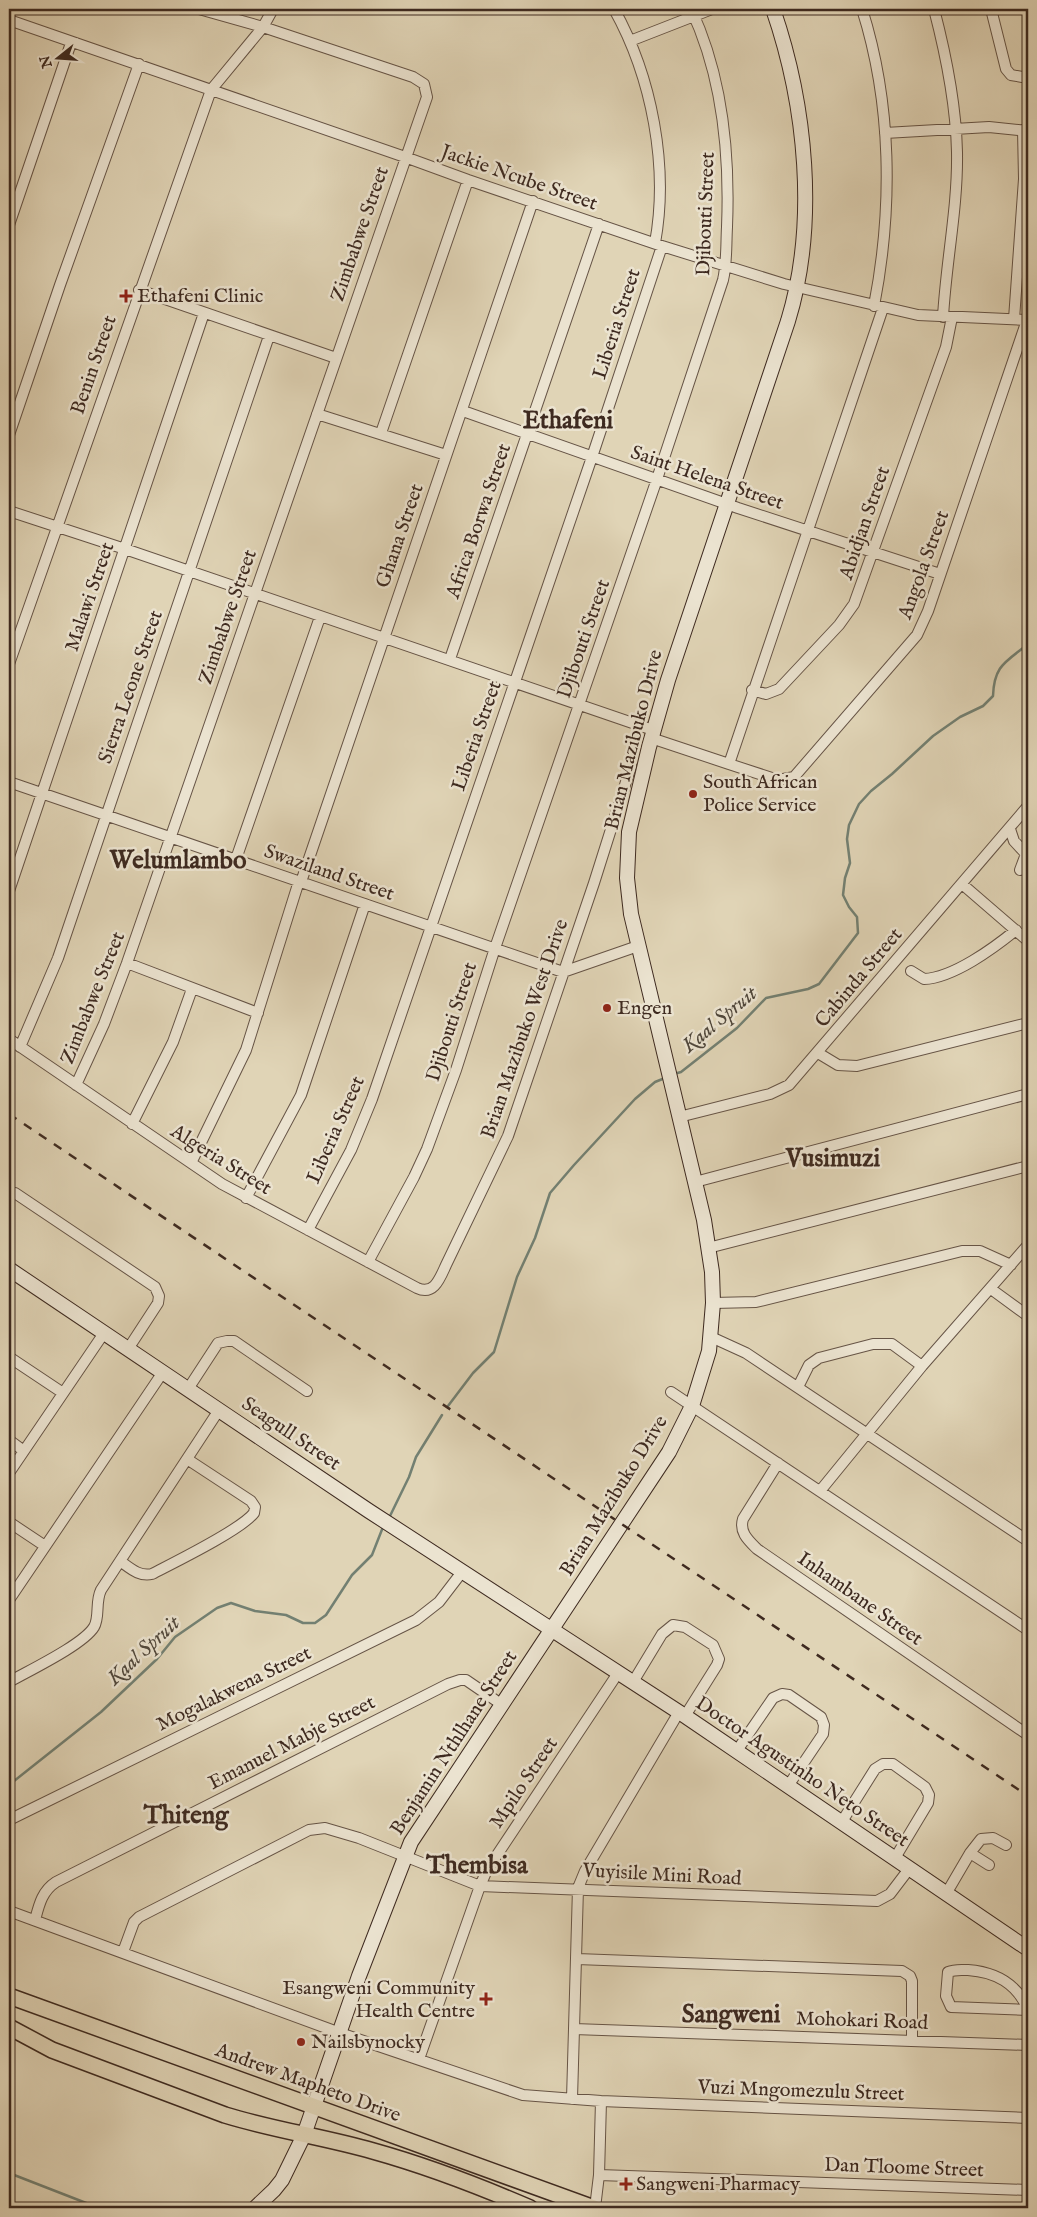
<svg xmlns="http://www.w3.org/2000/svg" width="1037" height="2217" font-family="'IM FELL English',serif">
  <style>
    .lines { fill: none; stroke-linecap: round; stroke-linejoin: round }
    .stream { stroke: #738072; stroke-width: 2.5 }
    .street-casing { stroke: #665446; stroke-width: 12 }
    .secondary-casing { stroke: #3e2a20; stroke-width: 16 }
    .primary-casing { stroke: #3e2a20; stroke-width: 18 }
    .street { stroke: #ebe3d0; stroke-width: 10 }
    .secondary { stroke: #ebe3d0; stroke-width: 14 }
    .primary { stroke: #e0d4b6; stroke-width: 15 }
    .rail { stroke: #3e2a20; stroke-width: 2.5; stroke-dasharray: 9 9; stroke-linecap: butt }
    .poi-dot { fill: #8f2418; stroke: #ebe3d0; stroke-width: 2 }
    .labels { text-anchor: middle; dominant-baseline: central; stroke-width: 5; stroke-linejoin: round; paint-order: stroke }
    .street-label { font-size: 20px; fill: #3e2a20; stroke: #ebe3d0 }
    .poi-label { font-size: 20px; fill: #3e2a20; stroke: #ebe3d0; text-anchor: start }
    .water-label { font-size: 21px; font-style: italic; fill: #50473b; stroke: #ebe3d0 }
    .district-label { font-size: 25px; font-weight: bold; fill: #3e2a20; stroke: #ebe3d0 }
  </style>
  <rect width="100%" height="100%" fill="#e0d4b6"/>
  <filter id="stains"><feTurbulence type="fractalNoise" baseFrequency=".004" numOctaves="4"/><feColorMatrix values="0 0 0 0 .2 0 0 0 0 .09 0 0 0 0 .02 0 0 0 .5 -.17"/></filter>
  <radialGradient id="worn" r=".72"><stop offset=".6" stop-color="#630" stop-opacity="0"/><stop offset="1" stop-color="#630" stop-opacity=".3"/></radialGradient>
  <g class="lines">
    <path class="stream" d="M674 1074 681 1072 737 1028 766 998 808 989 819 984 858 933 857 917 849 907 843 895 845 878 850 863 847 839 849 825 859 804 871 791 892 774 933 736 960 717 983 706 993 696C994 665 1006 662 1028 644
      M448 1406 473 1373 494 1352 517 1277 535 1238 550 1193 574 1165 635 1099 655 1082 665 1078
      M389 1518 409 1477 416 1457 442 1415
      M9 1785 101 1712 157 1659 175 1637 217 1608 231 1603 255 1611 286 1615 303 1623H315L326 1615 352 1575 372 1555 383 1527
      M9 2173 99 2208"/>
    <g class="street-casing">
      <path id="street" d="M614 9C652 77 669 167 655 243
        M862 9C892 104 893 208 874 306
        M934 9C946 55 956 104 957 152 958 207 946 262 943 317
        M991 9 1006 69 1011 75 1028 78
        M9 20 405 157 468 180 662 246 784 284 918 315 1028 320
        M630 41 712 9
        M885 133 989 127 1028 131
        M9 225 71 43
        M139 290 336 358
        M1014 319 1024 179 1023 130
        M463 411 738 508 940 574
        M317 414 446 455
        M381 433 468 180
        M9 435 60 285 139 64
        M9 511 125 549 653 730
        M450 659 599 224
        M9 664 211 90 263 27 273 9
        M752 690 766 694 779 689 839 625 854 604 946 347 952 317
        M651 738 729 764 883 308
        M729 764 778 780 794 777 917 635 928 611 1027 320
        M9 782 563 972 638 946
        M1010 829 1014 841 1026 854 1020 870
        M236 859 320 617
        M301 882 533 201
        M962 884 1028 941
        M9 891 204 313
        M127 963 258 1013
        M911 971 924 979C953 978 994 948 1016 930
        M9 1039 222 1184 417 1288C434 1296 440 1278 446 1265L508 1136 594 883 631 766
        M20 1047 58 958 269 336
        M818 1053 838 1065 857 1066 1028 1023
        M76 1085 104 1024 127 963 427 97 424 84 413 77 263 27 199 9
        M679 1117 770 1094 789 1085 1028 806
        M132 1124 173 1042 192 989
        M191 1163 246 1050 299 881
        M695 1182 1028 1094
        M9 1193H15L155 1287 159 1296 158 1303 128 1349
        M246 1198 301 1095 365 904
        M308 1230 351 1150 372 1099 592 457 662 246
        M708 1248 1028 1166
        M368 1262 414 1177 427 1149 456 1070 495 948 657 479 723 280C727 263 726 245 727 227 730 153 723 77 691 9
        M991 1289 1028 1316
        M713 1303 756 1302 962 1251H980L1011 1265
        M711 1337 746 1353 1028 1541
        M9 1357 63 1393
        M798 1387 809 1365 819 1358 873 1344H892L922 1366
        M188 1389 218 1343 227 1341H234L307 1391
        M671 1392 1028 1630
        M9 1440 24 1451
        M778 1463 743 1519C739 1532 748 1540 757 1549L1028 1735
        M9 1473 104 1333
        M820 1491 922 1366 1028 1245
        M9 1522 45 1546
        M120 1561C130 1568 139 1577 152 1574 173 1563 241 1530 254 1513L255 1507 251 1501 187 1459
        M9 1600 163 1372
        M9 1682C28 1671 83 1645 94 1627 100 1617 95 1602 101 1590L219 1410
        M633 1682 662 1634 673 1625 685 1627 713 1645 719 1659 717 1665 685 1716
        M736 1752 773 1698 782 1694 789 1695 821 1717 824 1725 823 1734 788 1786
        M9 1820 416 1620 439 1602 462 1572
        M841 1823 875 1769 883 1764H893L925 1787 929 1795 928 1803 895 1858
        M970 1853 989 1865
        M946 1894 970 1853 981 1839 993 1838 1006 1845
        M9 1911 340 2033 523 2095 601 2101 1028 2118
        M35 1920C39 1905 42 1891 56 1882L448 1684 460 1680H466L501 1704
        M123 1952 134 1922 139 1917 309 1830 325 1828 359 1838 480 1886 877 1901 890 1894 909 1869
        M577 1959 902 1971 910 1976 912 1981V2041
        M1028 2009C1016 1983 996 1972 968 1970 961 1970 955 1969 948 1972L946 1996 951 2007 1028 2010
        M574 2029 1028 2045
        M419 2059 480 1886 487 1870 618 1673
        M572 2099 578 1888 585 1871 679 1712
        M599 2175 1028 2190
        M595 2208 599 2175 601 2101"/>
    </g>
    <g class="secondary-casing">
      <path id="secondary" d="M9 1269 369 1511 685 1716 1028 1949
        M255 2208 274 2190 282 2180 304 2135 359 1976 411 1842 669 1452 692 1406 709 1351 713 1303 712 1272 704 1220 695 1182 631 914 627 878 629 832 649 747 668 680 788 321C818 223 806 105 773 9"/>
    </g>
    <g class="primary-casing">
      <path id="primary" d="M9 1996 594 2208
        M9 2027 52 2050 225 2115C274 2130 324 2137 373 2151 427 2166 479 2186 530 2208"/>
    </g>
    <use href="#street" class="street"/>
    <use href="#secondary" class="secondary"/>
    <use href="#primary" class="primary"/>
    <path class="rail" d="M9 1114 1028 1796"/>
  </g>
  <g class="poi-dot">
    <path d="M123.5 288.5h5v5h5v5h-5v5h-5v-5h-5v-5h5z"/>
    <circle cx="693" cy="794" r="5"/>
    <circle cx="607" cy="1008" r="5"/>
    <path d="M483.5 1991.5h5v5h5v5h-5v5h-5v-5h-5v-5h5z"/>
    <circle cx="301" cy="2042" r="5"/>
    <path d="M623.5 2176.5h5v5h5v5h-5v5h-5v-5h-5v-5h5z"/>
  </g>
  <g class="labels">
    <g class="street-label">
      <text transform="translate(519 178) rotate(19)">Jackie Ncube Street</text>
      <text transform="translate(706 214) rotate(-88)">Djibouti Street</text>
      <text transform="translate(360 234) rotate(-71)">Zimbabwe Street</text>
      <text transform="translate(617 324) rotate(-72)">Liberia Street</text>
      <text transform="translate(94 365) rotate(-71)">Benin Street</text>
      <text transform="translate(707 478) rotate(19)">Saint Helena Street</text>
      <text transform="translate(479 521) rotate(-71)">Africa Borwa Street</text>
      <text transform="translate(865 523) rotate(-71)">Abidjan Street</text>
      <text transform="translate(400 536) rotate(-71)">Ghana Street</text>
      <text transform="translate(924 565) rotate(-70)">Angola Street</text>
      <text transform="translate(90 597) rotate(-71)">Malawi Street</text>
      <text transform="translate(228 617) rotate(-71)">Zimbabwe Street</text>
      <text transform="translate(584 639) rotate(-71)">Djibouti Street</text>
      <text transform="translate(131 687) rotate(-71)">Sierra Leone Street</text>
      <text transform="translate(477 736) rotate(-71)">Liberia Street</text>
      <text transform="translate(634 740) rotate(-76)">Brian Mazibuko Drive</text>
      <text transform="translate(329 873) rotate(19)">Swaziland Street</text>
      <text transform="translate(859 978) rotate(-50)">Cabinda Street</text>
      <text transform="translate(93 998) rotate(-68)">Zimbabwe Street</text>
      <text transform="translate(452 1022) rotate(-72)">Djibouti Street</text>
      <text transform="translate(525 1029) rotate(-71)">Brian Mazibuko West Drive</text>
      <text transform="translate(336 1130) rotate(-66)">Liberia Street</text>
      <text transform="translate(221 1160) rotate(32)">Algeria Street</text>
      <text transform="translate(291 1434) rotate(34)">Seagull Street</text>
      <text transform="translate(614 1496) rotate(-58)">Brian Mazibuko Drive</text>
      <text transform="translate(860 1599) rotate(35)">Inhambane Street</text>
      <text transform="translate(234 1689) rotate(-26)">Mogalakwena Street</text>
      <text transform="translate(292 1743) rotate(-27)">Emanuel Mabje Street</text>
      <text transform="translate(454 1743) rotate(-57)">Benjamin Nthlhane Street</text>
      <text transform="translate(802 1772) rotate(34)">Doctor Agustinho Neto Street</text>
      <text transform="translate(524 1783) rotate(-56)">Mpilo Street</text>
      <text transform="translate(662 1875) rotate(3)">Vuyisile Mini Road</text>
      <text transform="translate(862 2021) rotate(2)">Mohokari Road</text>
      <text transform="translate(308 2083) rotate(20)">Andrew Mapheto Drive</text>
      <text transform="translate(801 2091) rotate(2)">Vuzi Mngomezulu Street</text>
      <text transform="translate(904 2168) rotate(2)">Dan Tloome Street</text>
    </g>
    <g class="poi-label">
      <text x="137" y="296">Ethafeni Clinic</text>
      <text x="703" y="782">South African<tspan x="703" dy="23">Police Service</tspan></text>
      <text x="617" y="1008">Engen</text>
      <text x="475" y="1988" text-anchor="end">Esangweni Community<tspan x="475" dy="23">Health Centre</tspan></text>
      <text x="311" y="2042">Nailsbynocky</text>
      <text x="636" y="2184">Sangweni Pharmacy</text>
    </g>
    <g class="water-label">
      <text transform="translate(720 1020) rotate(-40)">Kaal Spruit</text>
      <text transform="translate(144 1651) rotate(-43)">Kaal Spruit</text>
    </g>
    <g class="district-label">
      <text x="568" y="421">Ethafeni</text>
      <text x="178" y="861">Welumlambo</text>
      <text x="833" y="1159">Vusimuzi</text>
      <text x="186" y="1816">Thiteng</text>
      <text x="477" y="1866">Thembisa</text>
      <text x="731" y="2015">Sangweni</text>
    </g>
  </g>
  <rect width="1037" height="2217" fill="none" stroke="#e0d4b6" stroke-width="30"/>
  <rect x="10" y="10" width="1017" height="2197" fill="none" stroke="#3e2a20" stroke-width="2.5"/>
  <rect x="15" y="15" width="1007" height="2187" fill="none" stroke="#3e2a20"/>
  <g transform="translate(58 58) rotate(253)" stroke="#ebe3d0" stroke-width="4" paint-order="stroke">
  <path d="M0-4L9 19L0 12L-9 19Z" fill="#3e2a20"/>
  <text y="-8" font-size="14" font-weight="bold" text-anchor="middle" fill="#3e2a20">N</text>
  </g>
  <rect width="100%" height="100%" filter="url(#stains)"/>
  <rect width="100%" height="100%" fill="url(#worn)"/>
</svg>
